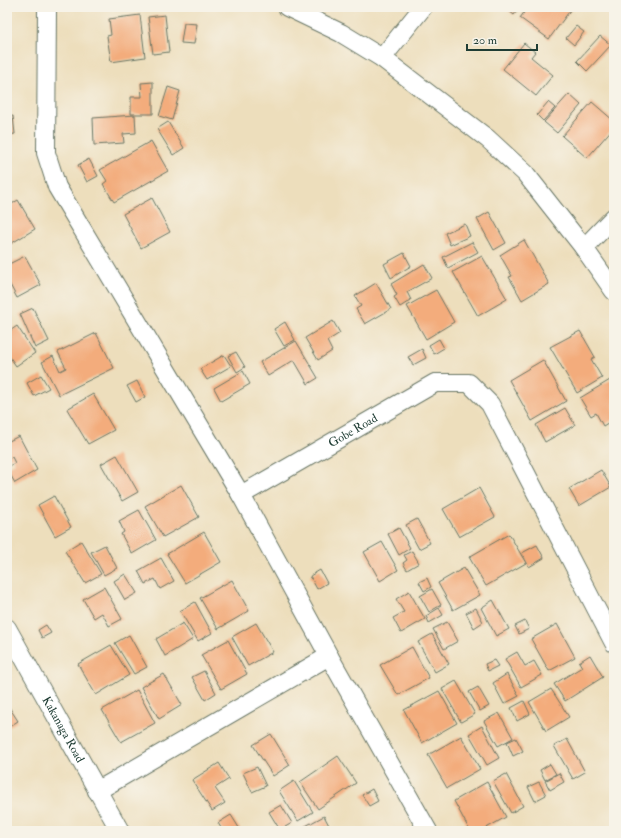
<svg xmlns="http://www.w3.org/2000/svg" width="621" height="838" font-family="'IM FELL Double Pica',serif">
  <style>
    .building { fill: #f3ac7b }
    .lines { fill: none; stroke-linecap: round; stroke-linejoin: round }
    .street-casing { stroke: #677564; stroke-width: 20 }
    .street { stroke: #fff; stroke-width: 18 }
    .labels { text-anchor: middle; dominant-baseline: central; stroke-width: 3; stroke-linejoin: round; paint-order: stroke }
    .street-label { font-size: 12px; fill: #1f3d34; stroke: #f7f3e8 }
  </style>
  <rect width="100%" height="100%" fill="#f7f3e8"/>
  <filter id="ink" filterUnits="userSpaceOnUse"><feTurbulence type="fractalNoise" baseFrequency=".025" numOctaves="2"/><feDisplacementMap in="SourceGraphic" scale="8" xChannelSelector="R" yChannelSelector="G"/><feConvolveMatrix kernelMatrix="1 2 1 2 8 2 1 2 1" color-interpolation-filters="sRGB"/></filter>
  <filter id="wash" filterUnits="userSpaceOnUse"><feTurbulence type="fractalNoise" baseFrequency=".012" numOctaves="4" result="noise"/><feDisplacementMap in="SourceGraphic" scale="16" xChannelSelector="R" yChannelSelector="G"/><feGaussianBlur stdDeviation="0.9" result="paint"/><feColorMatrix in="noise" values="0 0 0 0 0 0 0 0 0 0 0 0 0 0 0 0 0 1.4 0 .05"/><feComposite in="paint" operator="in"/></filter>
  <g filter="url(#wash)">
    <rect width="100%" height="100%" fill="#eddebc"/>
    <g id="blocks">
      <path class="building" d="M504 7H520L514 15Z
        M528 7H568L571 9 549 39 520 18Z
        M140 15 145 57 111 62 107 36 111 35 109 19Z
        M165 15 169 52 153 54 148 17Z
        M184 23 197 24 194 44 181 43Z
        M576 26 584 32 574 45 566 38Z
        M600 36 611 45 587 71 577 61Z
        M524 43 535 52 531 57 553 75 536 96 503 69Z
        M153 82V114H131V97H142L141 83Z
        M168 87 180 91 172 120 159 116Z
        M569 94 581 105 557 133 544 122Z
        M548 102 555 108 543 121 537 115Z
        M592 102 614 121V127L587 158 562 136Z
        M135 115 136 133 123 134 124 143 94 145 93 118Z
        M7 116H13L15 134 7 135Z
        M168 122 184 148 173 155 157 129Z
        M151 141 168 171 114 202 103 184 107 181 100 170Z
        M89 159 98 176 87 182 78 165Z
        M152 198 170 232 141 248 123 214Z
        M18 200 35 229 7 246V207Z
        M489 212 506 243 494 250 477 219Z
        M465 224 470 236 450 245 445 233Z
        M524 240 549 284 522 300 509 277 512 276 500 255Z
        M472 242 478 252 448 268 443 257Z
        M404 253 411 266 391 278 384 264Z
        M25 256 41 285 17 298 7 279V265Z
        M482 256 507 299 478 316 453 272Z
        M424 264 432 278 407 292 411 300 400 307 394 297 397 295 391 284Z
        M376 283 391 309 365 324 356 309 361 306 355 296Z
        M436 290 454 322 426 339 407 306Z
        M33 308 49 341 35 348 20 314Z
        M333 321 340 333 327 341 332 351 318 360 305 338Z
        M285 322 295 340 284 346 274 329Z
        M17 326 35 353 16 366 7 353V338L8 337 7 333Z
        M580 331 595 357 591 359 602 378 577 393 550 347Z
        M96 333 114 368 59 395 42 362 53 356 60 371 66 368 58 352Z
        M439 339 444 348 434 354 429 345Z
        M296 341 318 378 308 384 294 360 268 376 260 362Z
        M422 349 426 358 413 365 408 357Z
        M236 352 245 367 237 372 228 356Z
        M224 355 231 366 207 380 200 369Z
        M543 360 566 401 532 421 509 380Z
        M243 371 250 384 221 401 214 388Z
        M41 375 49 388 34 396 27 383Z
        M610 380 614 387V419L603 426 596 413 591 416 580 398Z
        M137 381 145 397 136 402 127 386Z
        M93 394 114 430 88 444 67 409Z
        M565 408 575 425 545 442 536 425Z
        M19 436 37 470 15 483 7 469V467L15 463 12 457 7 459V442Z
        M117 455 138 492 122 501 101 464Z
        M601 470 611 487 579 506 569 489Z
        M181 485 199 517 163 537 145 506Z
        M479 488 495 517 459 537 443 509Z
        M54 496 71 527 55 536 38 505Z
        M139 510 156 540 132 554 121 534 124 532 119 521Z
        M417 519 430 543 419 549 406 525Z
        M399 528 410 548 399 555 388 534Z
        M204 532 221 562 185 583 167 554Z
        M509 534 526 563 486 586 469 557Z
        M81 541 101 574 85 583 65 551Z
        M382 542 398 570 380 581 364 552Z
        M105 545 117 568 104 575 91 552Z
        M537 545 544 558 529 567 522 553Z
        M412 551 419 563 407 570 403 563 407 560 404 555Z
        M161 558 174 581 160 589 155 579 145 584 138 571Z
        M464 568 480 595 453 610 438 583Z
        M320 570 327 583 317 589 310 576Z
        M125 574 137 593 125 600 114 581Z
        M427 578 431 587 424 591 419 582Z
        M232 580 249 611 218 629 200 598Z
        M104 587 122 619 109 626 102 613 94 618 83 599Z
        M432 589 441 605 429 612 420 596Z
        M409 591 425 619 401 633 393 618 404 612 396 599Z
        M493 600 509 629 496 636 481 608Z
        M195 602 212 633 198 641 180 611Z
        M439 608 443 615 429 623 426 616Z
        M476 608 483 622 474 628 466 613Z
        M525 621 529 629 519 634 515 626Z
        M447 622 458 641 444 649 433 629Z
        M183 623 193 639 165 656 156 639Z
        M256 623 273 652 248 666 232 637Z
        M557 624 575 657 549 671 531 639Z
        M46 625 51 633 42 638 38 630Z
        M432 634 449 664 435 672 418 642Z
        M129 635 147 667 134 674 115 643Z
        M228 640 247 674 221 689 201 655Z
        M111 645 129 675 96 695 78 664Z
        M412 647 429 678 398 695 380 665Z
        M517 652 525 666 534 661 542 675 521 687 505 659Z
        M590 655 603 677 565 701 554 684 582 667 579 662Z
        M494 660 498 666 488 671 485 664Z
        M204 671 216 693 205 700 192 677Z
        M164 674 182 705 159 719 141 687Z
        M507 674 519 696 504 704 493 683Z
        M456 681 475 714 461 722 442 689Z
        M478 687 489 706 480 711 469 692Z
        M551 689 569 717 546 731 529 702Z
        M137 690 155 723 121 742 102 710Z
        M439 691 457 723 422 743 404 710Z
        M524 701 530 714 517 721 511 708Z
        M9 707 18 721 7 728V709Z
        M499 713 513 738 498 746 484 721Z
        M482 726 499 758 487 765 469 734Z
        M271 734 290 765 273 776 253 745Z
        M461 736 480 769 447 788 428 755Z
        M516 738 523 751 513 756 507 742Z
        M567 739 585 772 573 779 554 746Z
        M338 756 356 783 318 809 300 782Z
        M219 763 229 779 215 788 225 803 212 811 192 780Z
        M550 764 556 774 545 780 540 770Z
        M257 767 266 786 252 792 243 773Z
        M559 773 564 782 550 790 545 781Z
        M506 774 523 806 511 813 493 781Z
        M294 781 313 812 298 821 279 791Z
        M487 782 506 817 481 831H470L454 801Z
        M539 782 546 795 535 801 528 787Z
        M372 789 378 801 369 806 362 795Z
        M281 805 292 823 280 830 269 812Z
        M231 815 241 831H223L218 823Z
        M324 816 332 831H301L300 829Z"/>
    </g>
  </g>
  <g filter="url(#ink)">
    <use href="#blocks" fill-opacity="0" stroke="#677564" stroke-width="1"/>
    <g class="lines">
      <g class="street-casing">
        <g id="street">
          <path d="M47 7 46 153 57 187 241 495 329 656 428 831"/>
          <path d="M287 7 341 33 382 58 488 139 525 173 584 248 614 291"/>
          <path d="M382 58 423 7"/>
          <path d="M584 248 614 217"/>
          <path id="s1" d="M241 495 435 383H469L490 404 614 643"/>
          <path id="s2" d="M7 628 120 831"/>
          <path d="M97 791 329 656"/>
        </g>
      </g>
      <use href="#street" class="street"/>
    </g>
  </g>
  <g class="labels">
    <g class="street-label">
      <text stroke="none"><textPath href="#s1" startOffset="129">Gobe Road</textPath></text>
      <text stroke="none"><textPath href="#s2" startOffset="116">Kakanaga Road</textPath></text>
    </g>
  </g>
  <rect width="621" height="838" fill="none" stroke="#f7f3e8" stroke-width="24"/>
  <path d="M467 44v6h70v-6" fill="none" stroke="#1f3d34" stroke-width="2"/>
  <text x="473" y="44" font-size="12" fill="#1f3d34" stroke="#f7f3e8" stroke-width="3" paint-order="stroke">20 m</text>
</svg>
